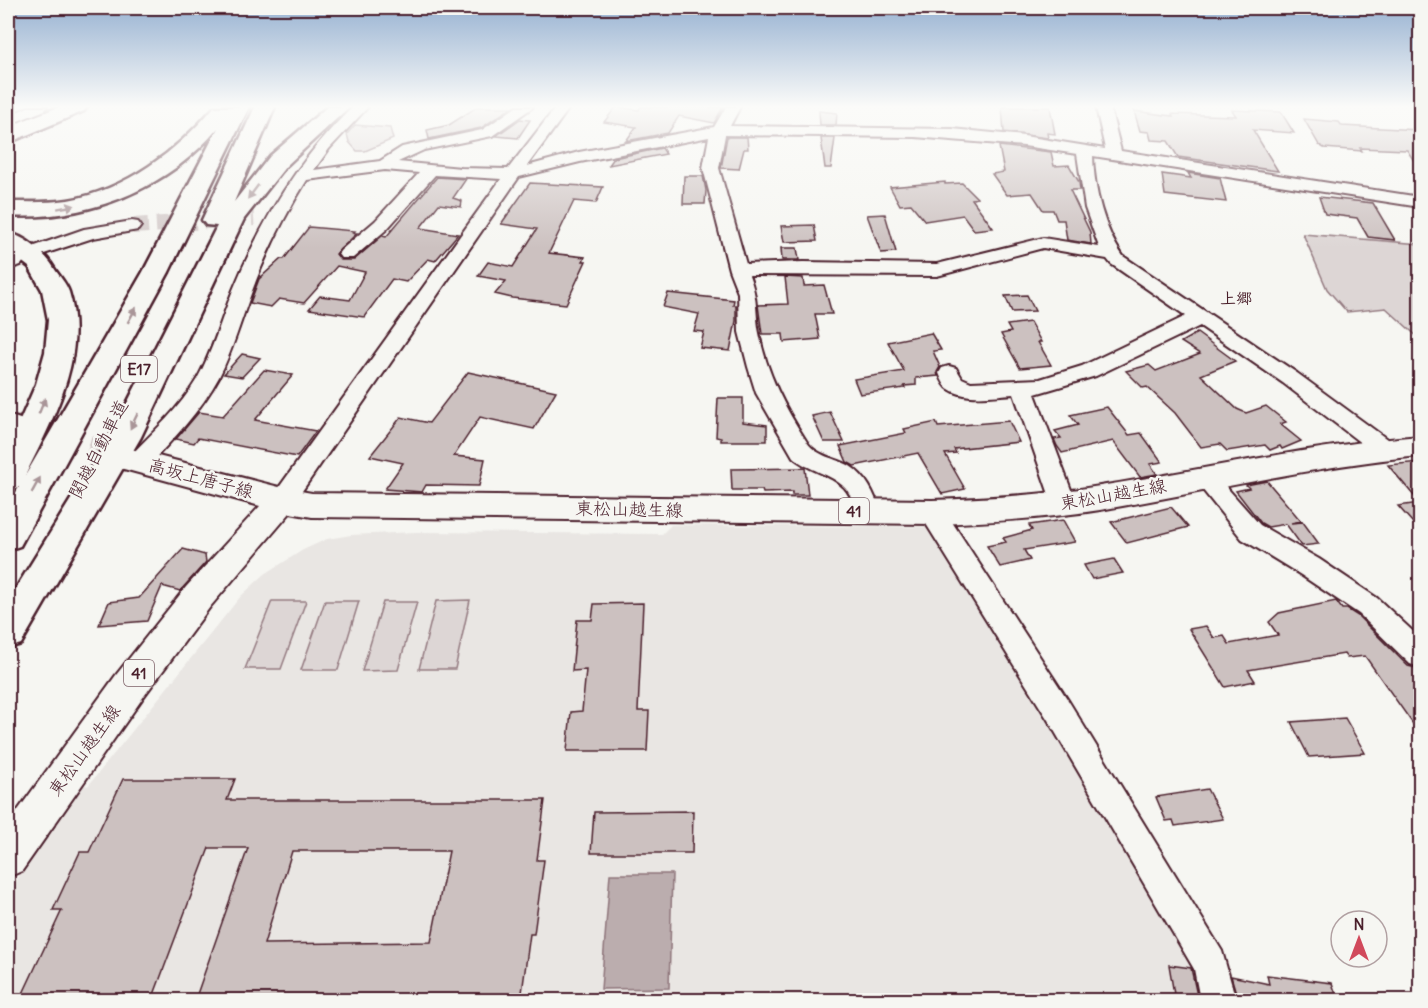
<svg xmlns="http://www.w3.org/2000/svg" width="1428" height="1008" font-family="Delius,'Klee One',sans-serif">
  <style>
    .built { fill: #e9e6e3 }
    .green { fill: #ddd6d5; stroke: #947a80; stroke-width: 1.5 }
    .water { fill: #bbadae; stroke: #8e747a; stroke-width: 1.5 }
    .building { fill: #ccc1c0; stroke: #4a1f2b; stroke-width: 1.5; fill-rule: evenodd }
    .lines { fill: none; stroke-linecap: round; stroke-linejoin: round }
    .minor-tunnel { stroke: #d4cbca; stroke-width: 16; stroke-dasharray: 16 8; stroke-linecap: butt }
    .major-tunnel-far1 { stroke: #d4cbca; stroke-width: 26; stroke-dasharray: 26 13; stroke-linecap: butt }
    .major-tunnel { stroke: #d4cbca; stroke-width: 32; stroke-dasharray: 32 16; stroke-linecap: butt }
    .minor-casing { stroke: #4a1f2b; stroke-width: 4 }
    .major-casing { stroke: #4a1f2b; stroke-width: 4 }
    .highway-casing { stroke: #4a1f2b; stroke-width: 5 }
    .minor { fill: #f6f6f2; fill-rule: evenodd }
    .major { fill: #f6f6f2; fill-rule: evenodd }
    .highway { fill: #f6f6f2; fill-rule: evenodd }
    .oneway { fill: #a99598 }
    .labels { text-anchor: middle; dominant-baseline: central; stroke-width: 5; stroke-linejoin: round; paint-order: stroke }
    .far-neighbourhood-label { font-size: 16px; font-weight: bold; fill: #4a1f2b; stroke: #f6f6f2 }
    .shield { fill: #f6f6f2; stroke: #7e6067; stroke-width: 1.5 }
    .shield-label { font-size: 16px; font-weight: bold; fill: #4a1f2b }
    .street-label { font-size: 18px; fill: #4a1f2b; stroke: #f6f6f2 }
  </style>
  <rect width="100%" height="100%" fill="#f6f6f2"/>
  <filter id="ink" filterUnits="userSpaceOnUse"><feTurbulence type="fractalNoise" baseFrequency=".0167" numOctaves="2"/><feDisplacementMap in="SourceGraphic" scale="12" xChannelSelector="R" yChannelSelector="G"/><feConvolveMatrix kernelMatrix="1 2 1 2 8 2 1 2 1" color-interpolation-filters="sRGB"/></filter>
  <g filter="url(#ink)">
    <path class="built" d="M671 525 932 527 1202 967 1208 1000H8V893L81 784 88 786 241 596 265 574 303 550 327 539 351 535 416 532 662 534Z"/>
    <path class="green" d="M355 125 390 128 393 139 365 151H357L349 142 347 134Z
      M1303 234 1420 244V339L1386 308 1347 312 1327 289Z
      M470 600 455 669H419L436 601Z
      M272 601H306L281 669H245Z
      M325 601H359L338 670H301Z
      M383 602H417L398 670 362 671Z"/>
    <path class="water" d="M610 874H672L669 988 601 989Z"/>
    <path class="building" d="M477 107H512L481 128 429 139 427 130 449 125Z
      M616 107 639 110 640 107H723L714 123 679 116 668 133 626 141 636 127 604 122Z
      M1002 107H1050L1055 134 1047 133 1048 138 1004 132Z
      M1232 110 1281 112 1294 133 1253 130 1278 171 1178 157 1168 141 1151 140 1149 132 1140 131 1134 111 1173 116 1172 114 1236 116Z
      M819 111 837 113 836 125H820Z
      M520 119 530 120 518 138 496 136Z
      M1304 119 1339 122 1342 126 1420 130V170L1407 150 1360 148 1362 151 1324 148 1319 145Z
      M727 137H747L748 149H744L739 169 721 168Z
      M821 138H835L831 168H825Z
      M999 146 1051 152 1054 166 1069 165 1079 182 1080 190H1070L1090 232 1091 244 1067 240 1064 220H1057L1053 210H1043L1032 193 1007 195 992 174 1004 172Z
      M662 148 666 154 609 165 614 158Z
      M1188 173 1220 178 1226 202 1165 195 1162 174 1191 178Z
      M684 176H703L706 190 705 204H683Z
      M437 177 466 179 453 198 462 201 461 207 439 204 420 228 458 234 435 261 428 259 406 282 392 279 364 317 309 309 320 296 350 300 365 272 337 266 304 303 279 299 271 307 250 303 259 279 281 259H284L309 227 355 231 353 233H357L336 254 341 260H354L382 236 386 237Z
      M945 182V184L962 183 977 198 972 199 993 228 974 230 963 215 925 221 911 204 900 205 890 187Z
      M530 183 603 187 596 203 574 201 549 253 585 257 583 261H586L566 304 512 298 495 294 506 281 478 276 488 262 513 267 537 229 501 224Z
      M1319 197 1373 203 1395 240 1368 237 1357 218 1325 214Z
      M885 214 896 252 881 253 867 215Z
      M814 225 817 241 784 242 781 226Z
      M781 248H797L799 260H782Z
      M785 277 803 278 804 286 824 285 832 314H815L820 339 784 342 783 334H762L758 305 788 304Z
      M668 293 734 300 733 305H736V321L730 351 700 348 704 332 694 331 699 314 663 307Z
      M1027 295 1035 311 1012 312 1005 296Z
      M1030 322 1041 342H1038L1051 365 1020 368 1001 334 1011 332 1007 325Z
      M931 333 941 350 933 351 940 367 937 372 938 376 916 378V385L904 386 905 388 860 394 854 379 904 371 888 342Z
      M1197 333 1235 361 1201 375 1237 409 1246 413 1266 406 1286 422 1280 424 1301 441 1282 449 1280 446 1270 450 1265 445 1227 451 1220 444 1201 447 1175 413 1147 387 1143 388 1126 371 1149 365 1156 371 1200 354 1181 342Z
      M242 354 260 358 242 377 224 374Z
      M264 370 293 375 255 420 316 431 297 457 198 438 194 443 176 439 199 412 223 416Z
      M468 372 556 391 534 429 480 417 454 456 485 459 479 486 426 485 422 492 385 489 403 463 370 456 401 417 429 423Z
      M718 398H743V422L767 425V441H721V438L716 437Z
      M1107 407 1129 435 1141 433 1162 462 1150 464 1157 474 1140 477 1113 441 1062 453 1057 446 1054 439 1061 438 1055 431 1078 425 1070 415Z
      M830 412 844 442H824L812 416Z
      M1009 421 1019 442 954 449 956 453 945 454 965 489 942 494 918 453 854 466 847 462 840 446 906 433 904 429 936 422 938 427Z
      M1420 462V531L1398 506 1420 503 1388 465Z
      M805 468 808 495H792V492L763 493 762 490H732L731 469Z
      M1267 481 1301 521 1291 523 1303 522 1319 544 1302 546 1286 524 1268 527 1261 523 1236 491 1249 488 1246 485Z
      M1171 507 1188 527 1127 543 1111 522Z
      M1063 520 1075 542 1024 550 1030 560 1000 567 987 546 1006 542 1003 538 1032 530 1029 525Z
      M183 549 205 555 206 562 180 591 162 586 147 621 99 625 109 602 139 598Z
      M1114 559 1123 573 1092 579 1084 565Z
      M1336 601 1342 609H1347L1358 616 1408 666 1420 669V734L1365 656 1347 658 1344 654 1248 670 1255 681 1225 687 1189 629 1206 626 1214 638 1224 636 1229 644 1278 635 1269 622 1279 613Z
      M643 603 638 711H649L647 751H567L571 712 582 711 586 670 572 671 577 620H592L594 604Z
      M1345 718 1365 753 1309 757 1291 722Z
      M123 779H235L227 800H545L537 860H544L534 934H530L521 1000H195L248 848H209L152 1000H20L62 910H53L80 852H89ZM292 851H449L431 942 264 944Z
      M1207 789 1223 819 1175 826 1173 820 1166 821 1156 797Z
      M693 811 692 853H591L594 812Z
      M1169 965 1191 968 1198 1000H1175Z
      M1267 975 1332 983 1338 1000H1238L1231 976 1269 984Z"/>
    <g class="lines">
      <path class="minor-tunnel" d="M132 226 254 218"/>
      <path class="major-tunnel-far1" d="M13 427 119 457"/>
      <path class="major-tunnel" d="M113 455 119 457"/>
      <g class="minor-casing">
        <path id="minor" d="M28 107H47L45 110 8 125V116Z
          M353 107H368L329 149 314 170 380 161 402 147 482 130 516 107H533L492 136 424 150 398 162 461 168 508 169 556 107H570L527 166 579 152 714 127 726 107H740L730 126 952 129 1024 136 1105 149 1096 107H1110L1121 151 1420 197V207L1093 156C1094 190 1104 229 1123 256L1297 373 1391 442 1394 448 1391 454 1383 456 1375 454 1283 383 1200 326 1096 376 1035 394 1076 503 1072 510 1064 512 1056 510 1052 503 1014 394C994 395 967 401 949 389 944 386 941 378 939 373L942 368 949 366 956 368 962 378 971 382 1040 379 1082 366 1186 316 1111 264 1107 259 1043 248 937 276 749 275C758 298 755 311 759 333 767 374 785 408 807 442 817 457 836 458 850 466 867 477 874 493 880 511L877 518 868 521 859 518C854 508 853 496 845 488 831 473 808 471 793 457L756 393 748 367 739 332 738 293 729 270 703 168 709 137 580 162 519 177 291 507 283 509 275 507 271 500 275 493 501 179 435 175 387 229 353 258H341L338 254 341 250 375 221 419 173 385 170 307 180C285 215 266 253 252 291 241 320 233 350 219 377 200 412 173 439 147 467L139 470 131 467 128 461 131 455C154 431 180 408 197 379 213 351 221 319 233 290 261 222 299 157 353 107ZM725 135 915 137 1024 146 1077 154 1085 208 1099 247 1043 238 937 264 803 262 746 264 719 168Z
          M132 221 138 222 141 226 138 230 93 238 41 255 35 254 32 250 35 246 84 229Z
          M15 256 21 257 24 261 21 265 8 269V258Z
          M1206 470 1214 473 1260 525 1319 559 1377 598 1420 638V667L1410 664 1359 614 1301 575 1242 539 1194 479 1198 473Z
          M932 502 941 505 1068 700 1222 951 1236 1000H1200L1194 969 1048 720 923 519 920 512 923 505Z"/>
      </g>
      <g class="major-casing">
        <path id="major" d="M8 415 23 420 27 427 23 434 13 437 8 435Z
          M1420 436V456C1312 466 1207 492 1100 510 1045 519 988 522 932 524L312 517 290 513 210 607 142 699 22 871 8 877V824L116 675 186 587 260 506 109 465 105 457 109 449 119 446 283 488 312 493 932 500C988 498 1045 495 1100 486 1207 469 1312 445 1420 436Z"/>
      </g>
      <g class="highway-casing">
        <path id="highway" d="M59 107H87L84 111 8 143V129L22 121Z
          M214 107H249L169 272 20 546 8 550V506L19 487 8 490V448L36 384 45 352 48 320 42 290 29 267 8 251V233C25 236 45 253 54 268 59 276 66 283 69 292 89 355 52 421 25 476L143 272 218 128C167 190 86 221 8 216V202C28 202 48 203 68 200 126 190 177 151 214 107Z
          M255 107H275L234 202 270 156 327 107H349L286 166 244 219 141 437 21 644 8 648V601L112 433 217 226 206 225 202 220Z"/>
      </g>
      <use href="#minor" class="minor"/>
      <use href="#major" class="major"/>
      <use href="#highway" class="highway"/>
    </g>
    <defs><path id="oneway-solid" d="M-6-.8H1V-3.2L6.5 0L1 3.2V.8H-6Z" transform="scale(1.5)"/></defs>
    <g class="oneway">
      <use href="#oneway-solid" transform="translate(253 192) rotate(127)"/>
      <use href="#oneway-solid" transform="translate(66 207) rotate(-10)"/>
      <use href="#oneway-solid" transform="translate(132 315) rotate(-61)"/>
      <use href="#oneway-solid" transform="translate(42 406) rotate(-68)"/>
      <use href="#oneway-solid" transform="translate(134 421) rotate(116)"/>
      <use href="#oneway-solid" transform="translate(36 485) rotate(-61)"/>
    </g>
  </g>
  <linearGradient id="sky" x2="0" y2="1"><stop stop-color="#96b1d1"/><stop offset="0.43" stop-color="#fbfbf9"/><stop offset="1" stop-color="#fbfbf9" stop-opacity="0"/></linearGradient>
  <rect width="1428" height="248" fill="url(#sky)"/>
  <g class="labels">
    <g class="far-neighbourhood-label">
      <text x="1236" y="298">上郷</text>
    </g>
    <g class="shield">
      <rect x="121" y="356" width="36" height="26" rx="4.5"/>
      <rect x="839" y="498" width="30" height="26" rx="4.5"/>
      <rect x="124" y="660" width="30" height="26" rx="4.5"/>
    </g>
    <g class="shield-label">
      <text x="139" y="369">E17</text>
      <text x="854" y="511">41</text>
      <text x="139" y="673">41</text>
    </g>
    <g class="street-label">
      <text transform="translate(98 449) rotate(-63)">関越自動車道</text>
      <text transform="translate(201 478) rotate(15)">高坂上唐子線</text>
      <text transform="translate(1113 494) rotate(-10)">東松山越生線</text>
      <text transform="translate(629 509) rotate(1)">東松山越生線</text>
      <text transform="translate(84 750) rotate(-54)">東松山越生線</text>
    </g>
  </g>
  <rect width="1428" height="1008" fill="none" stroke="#f6f6f2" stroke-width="30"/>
  <rect x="15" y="15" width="1398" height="978" fill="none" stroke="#4a1f2b" stroke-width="2" filter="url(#ink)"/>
  <g transform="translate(1359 939)"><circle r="28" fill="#f6f6f2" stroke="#b1a0a2" stroke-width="1.5"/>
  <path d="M0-4.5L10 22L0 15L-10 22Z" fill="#d1495b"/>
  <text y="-9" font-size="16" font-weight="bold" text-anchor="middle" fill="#4a1f2b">N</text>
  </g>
</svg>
